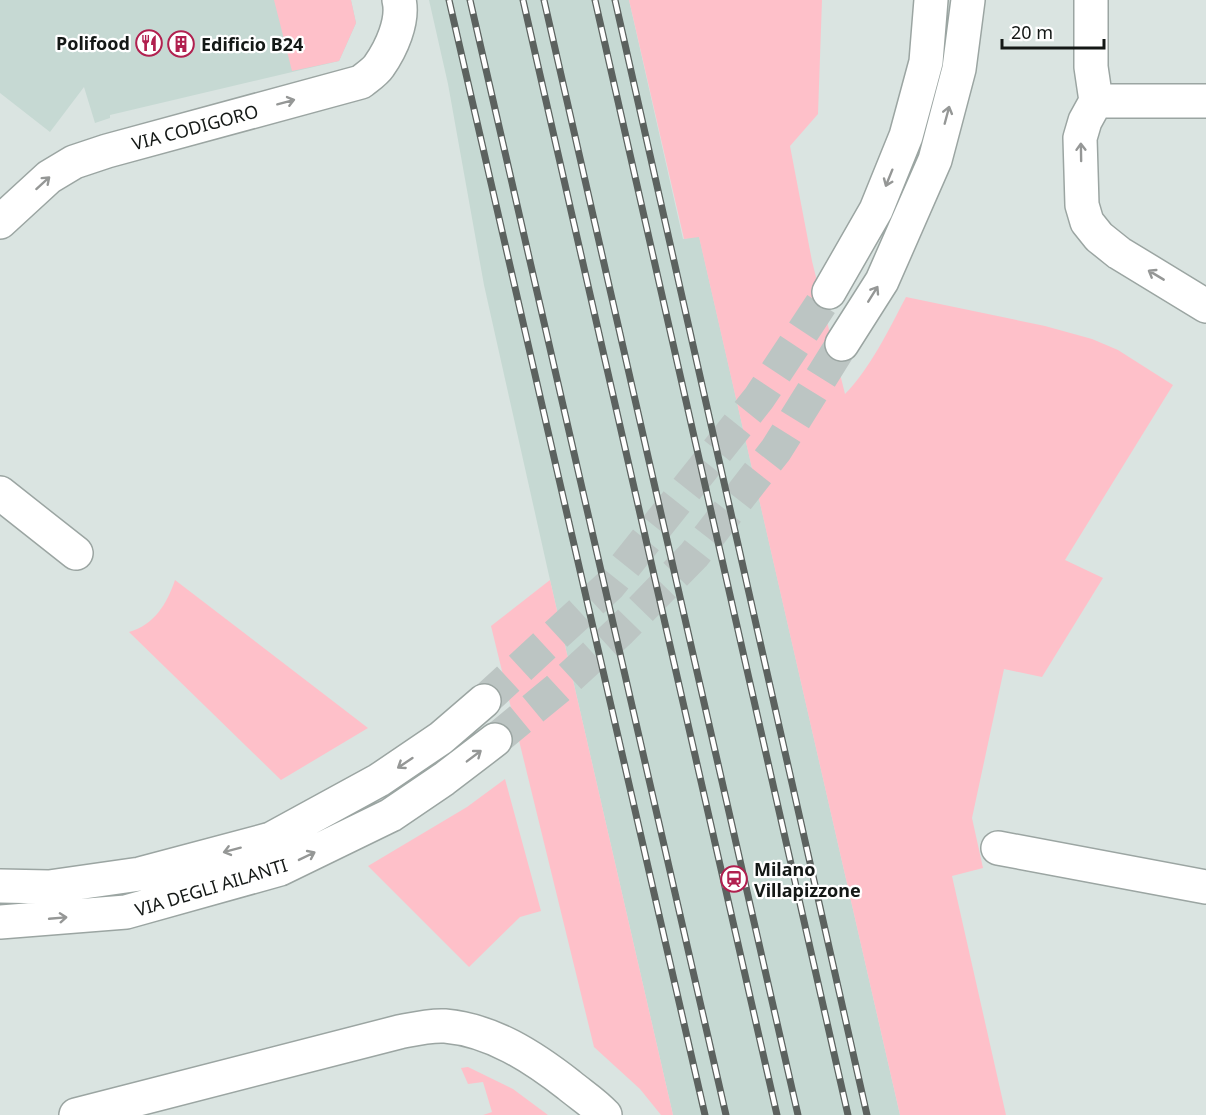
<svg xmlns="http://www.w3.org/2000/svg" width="1206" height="1115" font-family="'Noto Sans',sans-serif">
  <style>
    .built { fill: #c6d9d3 }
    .green { fill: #fec0c9 }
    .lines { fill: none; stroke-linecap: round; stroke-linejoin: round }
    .minor-tunnel { stroke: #bcc5c3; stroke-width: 33; stroke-dasharray: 33 16; stroke-linecap: butt }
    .minor-casing { stroke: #9ba5a2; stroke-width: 36 }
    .minor { stroke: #fff; stroke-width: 33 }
    .rail-casing { stroke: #5c625f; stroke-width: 7 }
    .rail { stroke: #fff; stroke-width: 4.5; stroke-dasharray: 14; stroke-linecap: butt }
    .oneway { stroke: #959796 }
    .labels { text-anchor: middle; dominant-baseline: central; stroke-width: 4.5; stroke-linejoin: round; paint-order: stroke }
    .poi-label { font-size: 18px; font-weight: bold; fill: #141816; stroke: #fff; text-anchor: start }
    .street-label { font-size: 18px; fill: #141816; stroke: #fff }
  </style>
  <rect width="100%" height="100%" fill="#dae4e1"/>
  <path class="built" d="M0 0H351L356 23 339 61 110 115V118L95 123 84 87 50 132 0 93Z
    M429 0H629L683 239 699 236 900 1115H673L550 580 484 285 448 84Z"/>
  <path class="green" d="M274 0H351L356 23 339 61 292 71Z
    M629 0H822L818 114 790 146 812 261 845 394C870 369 889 329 906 297L1045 326 1092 339 1118 350 1173 385 1065 560 1103 578 1042 677 1004 669 972 818 983 868 952 876 1006 1115H900L699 237 684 239Z
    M175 580 368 728 281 780 129 632C154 625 167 604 175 580Z
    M550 580 673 1115H661L640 1089 594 1047 491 626Z
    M505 779 541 911 520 917 469 967 368 866 467 807Z
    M468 1067 513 1089 548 1115H483L492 1112 483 1082 468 1084 461 1068Z"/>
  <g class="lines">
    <path class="minor-tunnel" d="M484 701 610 585 759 398 829 292
      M495 740 557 689 621 630 694 555 776 450 842 344"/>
    <g class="minor-casing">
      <path id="minor" d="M1091 0V67L1096 101 1085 121 1080 138 1082 205 1087 222 1099 237 1119 253 1206 306
        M1096 101H1206
        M0 222 49 177 74 162 107 151 361 82C367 77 375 72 379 66 391 49 404 21 399 0
        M829 292 876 210 906 136 926 62 931 0
        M842 344 882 281 935 160 959 69 968 0
        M0 493 76 553
        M998 848 1206 887
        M0 886 49 887 140 874 271 839 379 780 441 738 484 701
        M0 922 126 912 280 869 391 815 444 779 495 740
        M76 1115 399 1032C414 1029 430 1025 445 1026 492 1030 533 1057 569 1085 581 1095 594 1103 605 1115"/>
    </g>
    <use href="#minor" class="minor"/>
    <g class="rail-casing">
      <path id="rail" d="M449 0 705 1115
        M470 0 726 1115
        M523 0 777 1115
        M544 0 798 1115
        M595 0 848 1115
        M615 0 867 1115"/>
    </g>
    <use href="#rail" class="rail"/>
  </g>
  <defs><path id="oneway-shaft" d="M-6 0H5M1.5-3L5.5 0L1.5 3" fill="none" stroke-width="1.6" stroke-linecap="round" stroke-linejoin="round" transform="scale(1.5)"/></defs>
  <g class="oneway">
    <use href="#oneway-shaft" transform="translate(286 102) rotate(-15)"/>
    <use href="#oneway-shaft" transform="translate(947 115) rotate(-75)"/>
    <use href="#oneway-shaft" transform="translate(1081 152) rotate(-91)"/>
    <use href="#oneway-shaft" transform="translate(889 178) rotate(112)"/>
    <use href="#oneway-shaft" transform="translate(43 183) rotate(-42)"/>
    <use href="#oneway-shaft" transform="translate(1156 275) rotate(-149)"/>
    <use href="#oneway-shaft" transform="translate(873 294) rotate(-58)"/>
    <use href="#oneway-shaft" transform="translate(474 756) rotate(-37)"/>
    <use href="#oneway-shaft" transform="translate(405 763) rotate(146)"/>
    <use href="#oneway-shaft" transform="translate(232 850) rotate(165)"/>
    <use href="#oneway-shaft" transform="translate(307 856) rotate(-26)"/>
    <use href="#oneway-shaft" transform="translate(58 918) rotate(-5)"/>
  </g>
  <defs>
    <g id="restaurant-ring" transform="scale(1.35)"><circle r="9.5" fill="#fff" stroke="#b1204f" stroke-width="1.5"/><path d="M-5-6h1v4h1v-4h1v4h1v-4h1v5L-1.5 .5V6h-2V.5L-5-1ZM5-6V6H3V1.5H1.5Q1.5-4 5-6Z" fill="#b1204f"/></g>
    <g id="building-ring" transform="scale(1.35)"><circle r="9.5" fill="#fff" stroke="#b1204f" stroke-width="1.5"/><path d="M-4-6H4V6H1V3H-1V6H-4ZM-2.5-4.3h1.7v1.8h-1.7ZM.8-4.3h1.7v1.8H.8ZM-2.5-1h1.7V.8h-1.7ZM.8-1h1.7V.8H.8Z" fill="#b1204f"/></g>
    <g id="station-ring" transform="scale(1.35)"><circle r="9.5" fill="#fff" stroke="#b1204f" stroke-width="1.5"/><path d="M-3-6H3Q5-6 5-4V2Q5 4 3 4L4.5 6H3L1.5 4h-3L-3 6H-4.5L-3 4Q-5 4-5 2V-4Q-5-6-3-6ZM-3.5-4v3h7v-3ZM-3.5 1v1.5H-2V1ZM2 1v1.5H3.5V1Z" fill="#b1204f"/></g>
  </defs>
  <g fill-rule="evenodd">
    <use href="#restaurant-ring" x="149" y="43"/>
    <use href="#building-ring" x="181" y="44"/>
    <use href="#station-ring" x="734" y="879"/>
  </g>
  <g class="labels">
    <g class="poi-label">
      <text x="130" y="43" text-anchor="end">Polifood</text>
      <text x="201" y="44">Edificio B24</text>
      <text x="754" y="869">Milano<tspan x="754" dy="21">Villapizzone</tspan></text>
    </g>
    <g class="street-label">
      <text transform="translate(195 127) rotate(-15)">VIA CODIGORO</text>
      <text transform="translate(211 887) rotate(-17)">VIA DEGLI AILANTI</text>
    </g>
  </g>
  <path d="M1002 39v9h102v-9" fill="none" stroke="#141816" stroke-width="3"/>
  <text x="1011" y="39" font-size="18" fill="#141816" stroke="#ffffff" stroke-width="4.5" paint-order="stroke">20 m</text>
</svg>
